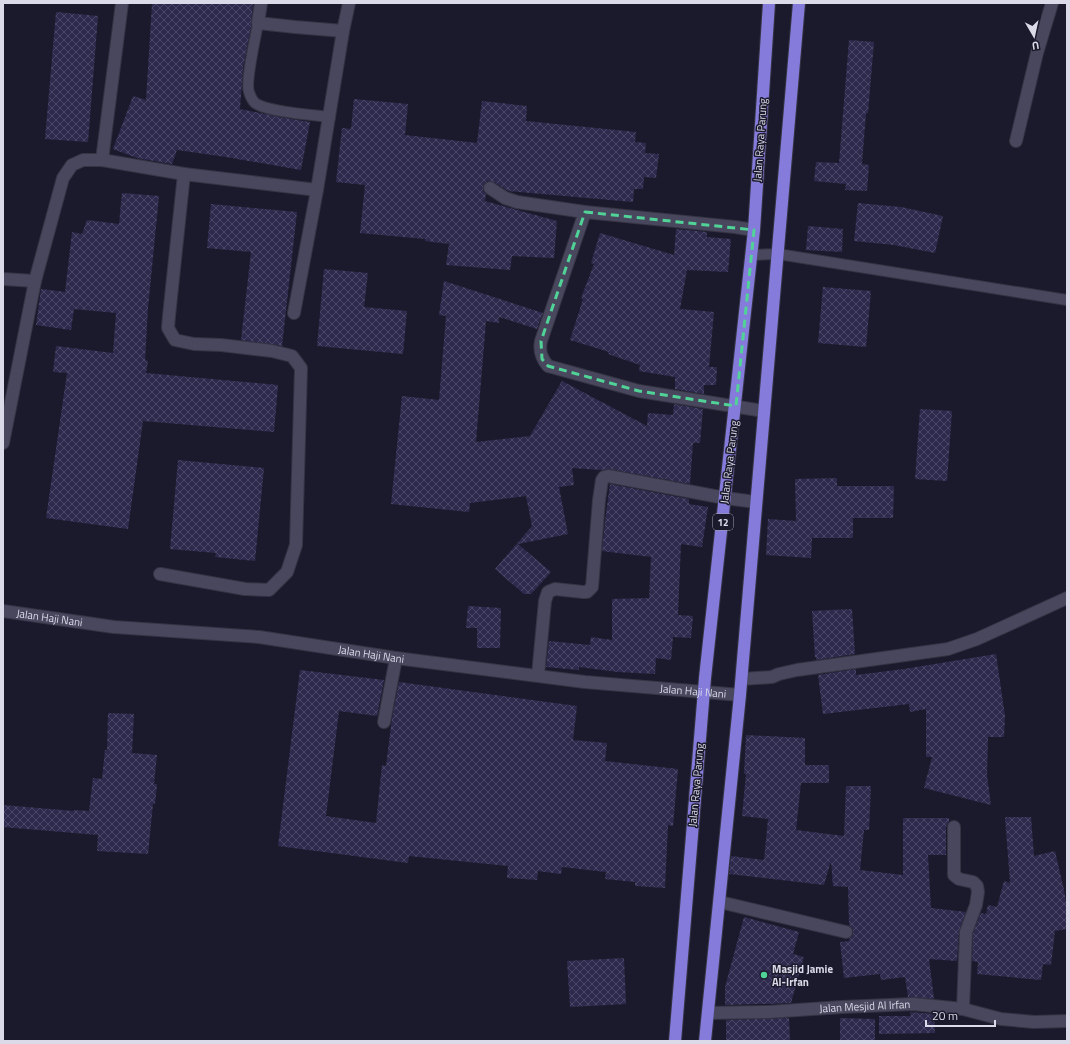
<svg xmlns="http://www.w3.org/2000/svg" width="1070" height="1044" font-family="'Titillium Web',sans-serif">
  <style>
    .building { fill: url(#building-cross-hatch) }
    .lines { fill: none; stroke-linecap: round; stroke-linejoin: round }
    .service-casing { stroke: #353443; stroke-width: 12 }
    .minor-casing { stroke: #353443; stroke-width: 14 }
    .trunk-casing { stroke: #353443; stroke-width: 14 }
    .service { stroke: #48475e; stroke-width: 10 }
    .minor { stroke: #48475e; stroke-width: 12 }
    .trunk { stroke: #847bda; stroke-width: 12 }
    .marked { fill: none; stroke: #51d398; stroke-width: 3; stroke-dasharray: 8 5; stroke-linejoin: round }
    .poi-dot { fill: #51d398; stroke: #1b1a2d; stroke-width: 1.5 }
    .labels { text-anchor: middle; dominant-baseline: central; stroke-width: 3; stroke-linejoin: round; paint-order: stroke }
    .shield { fill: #1b1a2d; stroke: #a1a0b0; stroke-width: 1 }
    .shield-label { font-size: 10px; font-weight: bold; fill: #dadae8 }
    .street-label { font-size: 11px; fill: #dadae8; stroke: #1b1a2d }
    .poi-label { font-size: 11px; font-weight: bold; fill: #dadae8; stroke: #1b1a2d; text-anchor: start }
  </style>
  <defs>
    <pattern id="building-cross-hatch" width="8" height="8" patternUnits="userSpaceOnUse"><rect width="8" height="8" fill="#2d2a4d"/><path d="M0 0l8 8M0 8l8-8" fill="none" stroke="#4b4867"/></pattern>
  </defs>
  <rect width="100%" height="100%" fill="#1b1a2d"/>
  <path class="building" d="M152 3H253L251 27 243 68 240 109 279 117 310 122 301 170 226 157 177 150 172 164 137 158 113 149 133 96 146 100Z
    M56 12 98 16 88 142 45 139Z
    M849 40 874 42 868 113H866L862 164 869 165 867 191 845 190 846 184 814 181 816 162 839 163Z
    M354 99 408 104 405 135 477 143 482 101 527 106 526 121 636 132 635 142 646 143 645 153 659 154 656 178 644 177 643 189H634L633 202 508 191 494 182 487 181 483 187V191L486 194 485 201 557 221 554 258 512 256 510 270 446 265 449 244 425 241V239L360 233 365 185 336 182 342 128 351 129Z
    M122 193 159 196 148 308 145 360 148 361 146 373 278 385 274 432 143 421 128 529 46 518 67 373 53 372 56 346 113 353 116 313 74 309 71 330 36 325 41 289 65 292 72 232 82 234 87 220 119 224Z
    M858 203 901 207 943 216 935 253 894 245 854 241Z
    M211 204 297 212 282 346 241 340 251 252 207 248Z
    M808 226 843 229 842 252 806 250Z
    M676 229 707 232V237L731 239 728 272 687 270 680 309 714 312 709 367H717L716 385H704V394L675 389V377L639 371 640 365 608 354 609 352 570 340 583 299 581 298 594 264 591 263 600 233 674 255Z
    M324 269 368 273 364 307 407 311 403 354 317 346Z
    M444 281 543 313 537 329 499 317V323L486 321 476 442 530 436 562 381 647 426 648 413 673 415 674 404 703 409 700 443H693L690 484 609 469 602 470 572 468 574 485 559 487 568 534 518 544 551 572 531 594H524L495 569 532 526 526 496 470 503 469 512 391 504 402 396 439 400 446 316 439 315Z
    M823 287 871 291 866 347 818 343Z
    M920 409 952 411 947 481 915 479Z
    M178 460 264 468 255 561 215 557 216 553 170 549Z
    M837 478V486H894L893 518H853V538H812L811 558 766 555 768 519 796 521 795 479Z
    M610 484 689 499V504L708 507 702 547 681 544 678 615 693 616 691 638 673 637 671 660 656 658 655 674 618 672 579 667V670L546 667 549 641 590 645 591 637 612 640V599L649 598 651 557 602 551 605 521Z
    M468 606 501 608 500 648H477V628H466Z
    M852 609 855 654 816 660V657H815L812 611Z
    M996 654 1005 716 1004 737H988L987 776 991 805 924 788 932 757H926V709L910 712 909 704 823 714 818 675 856 669V675L904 669Z
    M300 670 384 680 377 716 339 711 326 816 376 823 382 765 386 766 392 718 399 682 577 706 573 740 607 743 605 761 678 769 673 826 668 825 665 888 635 886V882L605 879 606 872 562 867 561 874 538 871 537 880 507 878 508 866 409 856 408 863 278 846Z
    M108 713 134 714 132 753 157 755 154 784H157L155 804H153L148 854 97 851 98 835 3 827V805L74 811V810L89 811 93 778 102 779 105 750H107Z
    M746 735 805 738V765H829V783H801L796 830 844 836 846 786H871L869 830H864L860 870 903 875V818H949V822L946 827V855H928L931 908 966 912 959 931 957 961 929 959 934 999 908 997 905 977 881 980 880 974 844 978 840 942 849 941V939L853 934V930L849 925 848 887 833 886 831 861 824 885 729 874 731 856 764 860 768 819 742 816 746 774H744Z
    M1005 817H1031L1034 856 1055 851 1064 890 1067 908V929L1055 931 1051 965 1043 964 1041 980 977 974 978 962 972 961 973 933 981 913 986 914 988 905 997 907 1004 881 1010 883Z
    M744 917 799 932 793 954 804 957 791 1003 725 1005V987Z
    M624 958 626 1004 570 1007 567 961Z
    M910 1012 934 1014 935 1033 879 1034V1016H911Z
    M789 1018 790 1041H726V1020Z
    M840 1018 875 1019V1041H840Z"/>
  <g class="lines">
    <g class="service-casing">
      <path id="service" d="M258 23C256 36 245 82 249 92 250 95 253 101 255 103 267 112 314 115 330 117
        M752 255 778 254 1067 300"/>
    </g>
    <g class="minor-casing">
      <g id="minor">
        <path d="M261 3 258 23 295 27 343 31"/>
        <path d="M1016 141 1037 53 1052 3"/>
        <path d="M102 160 122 3"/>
        <path d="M490 188 505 198 517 202 585 212 735 227 754 230"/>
        <path d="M585 212 541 341C539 351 541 358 548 366L639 391 764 411"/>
        <path d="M3 279 35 281"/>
        <path d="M294 313 317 190"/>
        <path d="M3 443 35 281 63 178 72 165 83 160H102L184 174"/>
        <path d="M160 574 245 589 269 590 287 572 296 545 301 368 292 356 272 351 221 345 194 344 175 340 168 328 169 316 184 174 317 190 343 31 349 3"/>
        <path id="s1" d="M3 611 114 627 259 637 396 658 585 682 740 695"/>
        <path d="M538 675 545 601 548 592 555 589 583 592H587L592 587 599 500 602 480 604 477 608 476 725 498 756 502"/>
        <path d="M742 679 772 677 779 674 797 670 948 649 977 639 1067 598"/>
        <path d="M384 722 396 658"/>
        <path d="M954 827V875L959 879 973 882 977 886 978 892 976 905 966 932 963 1009"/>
        <path d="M720 902 846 932"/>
        <path id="s2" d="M708 1013 768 1012 842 1007 913 1004 963 1009 1001 1019 1034 1022 1067 1021"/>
      </g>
    </g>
    <g class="trunk-casing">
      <path id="trunk" d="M675 1041 705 678 754 230 769 3
        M705 1041 740 695 799 3"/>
    </g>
    <use href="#service" class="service"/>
    <use href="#minor" class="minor"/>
    <use href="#trunk" class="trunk"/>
  </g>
  <path class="marked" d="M585 212 754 230 736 406 639 391 548 366 542 359 541 341Z"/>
  <circle class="poi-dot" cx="764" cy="975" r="4"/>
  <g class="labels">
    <rect class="shield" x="713" y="514" width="20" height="16" rx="3"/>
    <g class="shield-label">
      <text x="723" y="522">12</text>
    </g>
    <g class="street-label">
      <text transform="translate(760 140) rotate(-86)">Jalan Raya Parung</text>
      <text transform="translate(729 462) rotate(-83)">Jalan Raya Parung</text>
      <text stroke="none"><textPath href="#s1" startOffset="47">Jalan Haji Nani</textPath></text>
      <text stroke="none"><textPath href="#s1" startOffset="371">Jalan Haji Nani</textPath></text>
      <text stroke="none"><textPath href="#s1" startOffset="695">Jalan Haji Nani</textPath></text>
      <text transform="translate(696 785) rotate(-85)">Jalan Raya Parung</text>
      <text stroke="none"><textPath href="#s2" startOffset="157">Jalan Mesjid Al Irfan</textPath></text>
    </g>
    <g class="poi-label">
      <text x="772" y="969">Masjid Jamie<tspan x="772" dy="13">Al-Irfan</tspan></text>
    </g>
  </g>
  <rect width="1070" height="1044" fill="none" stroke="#dadae8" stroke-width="8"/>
  <g transform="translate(1034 36) rotate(171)" stroke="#1b1a2d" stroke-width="3" paint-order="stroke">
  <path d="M0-3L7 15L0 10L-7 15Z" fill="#dadae8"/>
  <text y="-6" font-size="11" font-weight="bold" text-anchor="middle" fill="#dadae8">U</text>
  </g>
  <path d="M926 1020v6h69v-6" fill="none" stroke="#dadae8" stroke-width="2"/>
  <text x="932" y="1020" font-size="12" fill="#dadae8" stroke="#1b1a2d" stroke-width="3" paint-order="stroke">20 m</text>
</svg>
